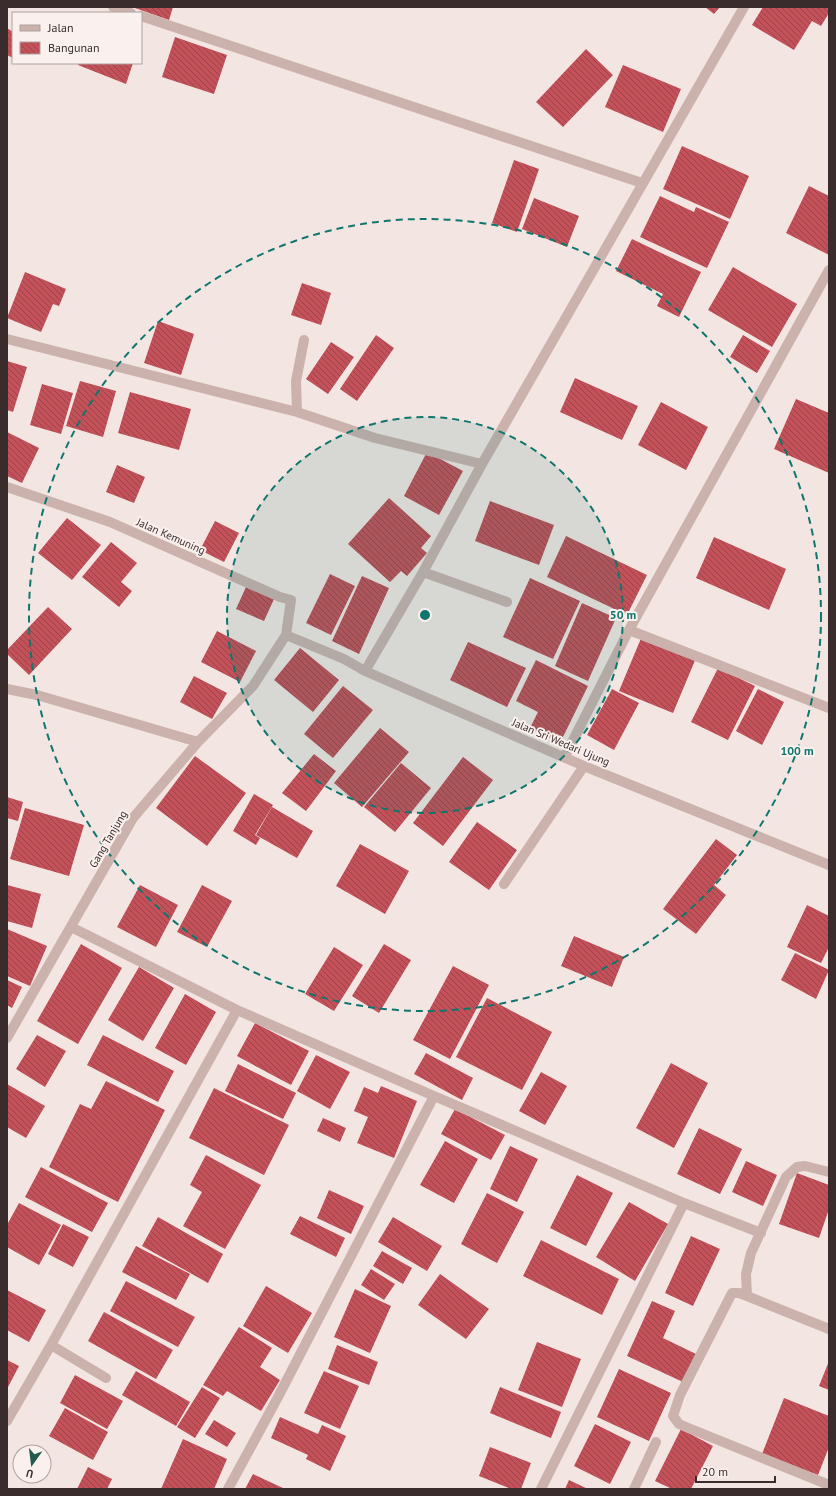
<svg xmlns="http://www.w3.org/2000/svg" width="836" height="1496" font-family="'PT Sans',sans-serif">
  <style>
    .building { fill: url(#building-back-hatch) }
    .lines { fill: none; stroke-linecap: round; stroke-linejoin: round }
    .minor { stroke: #cbb2ad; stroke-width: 10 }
    .ring { fill: none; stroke: #0f766e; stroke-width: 2; stroke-dasharray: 7 5 }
    .labels { text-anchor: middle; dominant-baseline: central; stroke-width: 4; stroke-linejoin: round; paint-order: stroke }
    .street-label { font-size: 11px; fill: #3a2c2c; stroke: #faf1ee }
    .centre { fill: #0f766e; stroke: #faf1ee; stroke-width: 2 }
    .ring-label { font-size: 12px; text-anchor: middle; font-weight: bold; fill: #0f766e; stroke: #faf1ee; stroke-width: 4; stroke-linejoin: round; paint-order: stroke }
  </style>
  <defs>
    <pattern id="building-back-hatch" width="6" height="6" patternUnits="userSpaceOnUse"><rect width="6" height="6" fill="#c25159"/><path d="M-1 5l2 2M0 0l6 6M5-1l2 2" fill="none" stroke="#9f434a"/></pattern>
  </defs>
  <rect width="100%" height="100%" fill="#f3e5e2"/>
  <path class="building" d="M132 7H173L169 20Z
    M705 7H720L714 14Z
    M763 7H829V13L821 26 812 21 794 50 752 25Z
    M7 28 13 32V58L7 55Z
    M175 37 227 55 214 94 162 77Z
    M586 49 613 75 563 127 536 102Z
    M79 63H133L126 84 78 65Z
    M623 65 681 89 663 132 605 107Z
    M682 146 749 176 730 219 663 189Z
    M514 160 539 169 517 232 492 223Z
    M809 186 829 196V255L786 233Z
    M660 196 694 212 696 207 729 222 707 268 640 237Z
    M534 198 579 216 567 247 522 229Z
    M632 239 701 272 679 317 657 306 663 294 616 271Z
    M733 267 797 304 772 347 708 310Z
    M25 272 66 289 59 306 53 304 41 332 7 318Z
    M302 283 331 293 321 325 291 315Z
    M158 321 194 334 181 375 144 363Z
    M376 335 394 348 357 401 340 389Z
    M743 335 770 351 757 373 730 357Z
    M331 342 354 357 328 394 306 379Z
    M7 361 27 367 13 412 7 410Z
    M575 378 638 406 622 440 560 412Z
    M80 381 116 391 103 437 66 426Z
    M42 384 73 393 61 434 30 425Z
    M130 392 191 409 179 450 118 433Z
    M796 399 829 413V473L774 449Z
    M661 402 708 427 686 470 638 445Z
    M7 432 39 448 22 483 7 476Z
    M427 452 463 471 439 515 404 496Z
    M117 465 145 477 134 503 106 492Z
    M389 498 431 536 421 548 427 553 407 576 401 571 390 582 348 544Z
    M490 501 554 525 539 565 475 541Z
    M67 518 101 545 72 580 38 553Z
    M215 521 239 533 224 562 200 550Z
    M566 536 647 575 627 615 547 577Z
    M714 537 786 569 769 610 696 578Z
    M111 542 137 563 121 582 132 591 119 607 82 577Z
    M330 574 355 586 331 635 306 623Z
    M362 576 389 588 359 654 332 641Z
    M530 578 580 601 553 659 503 637Z
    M246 587 274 599 264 621 236 609Z
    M582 603 616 618 588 681 555 666Z
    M48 607 72 629 29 675 7 654V650Z
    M217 631 256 651 240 682 201 662Z
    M642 636 696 658 673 713 619 691Z
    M468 642 526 668 507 707 450 680Z
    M300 648 339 680 313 712 274 680Z
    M536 660 588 686 560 743 530 728 538 712 516 701Z
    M718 668 755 686 728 740 691 722Z
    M194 676 227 693 212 719 180 702Z
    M343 686 373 710 333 758 304 734Z
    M612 689 639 703 614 750 587 735Z
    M758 689 784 702 762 745 736 731Z
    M380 728 409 752 362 807 334 783Z
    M314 754 336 771 306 811 282 793Z
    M195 756 246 793 207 846 156 808Z
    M463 757 493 780 443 846 413 823Z
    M401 763 431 788 395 832 364 807Z
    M254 794 273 805 255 835 260 838 256 845 233 831Z
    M7 797 23 802 18 821 7 818Z
    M272 807 313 831 297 858 256 835Z
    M25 808 84 825 69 876 10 859Z
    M477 822 517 850 489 890 449 862Z
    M716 839 737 855 714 885 726 895 696 934 663 909Z
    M360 844 409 871 385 914 336 886Z
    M7 885 41 894 32 928 7 921Z
    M140 885 178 905 156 947 117 927Z
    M202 885 232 901 207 947 177 932Z
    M807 905 829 916V947L821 963 787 947Z
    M7 929 47 946 30 986 7 976Z
    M574 936 624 957 612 987 561 966Z
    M81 944 122 968 78 1044 37 1021Z
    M384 944 411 960 379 1013 352 996Z
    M334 947 363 965 334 1011 305 994Z
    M795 953 829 970 816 999 781 980Z
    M453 966 489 985 450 1059 413 1040Z
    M139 967 174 988 143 1041 108 1020Z
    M7 980 22 987 12 1008 7 1005Z
    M185 994 216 1012 186 1065 155 1048Z
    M487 998 552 1032 522 1090 456 1057Z
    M255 1023 309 1051 291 1085 237 1056Z
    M37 1035 66 1051 45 1087 16 1069Z
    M103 1035 174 1071 158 1102 87 1065Z
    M426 1053 473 1078 462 1100 414 1074Z
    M316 1055 350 1072 330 1109 297 1091Z
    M671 1063 708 1083 674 1148 636 1128Z
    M238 1064 296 1093 283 1119 225 1091Z
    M541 1072 567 1086 545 1125 519 1111Z
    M106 1081 165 1110 118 1202 49 1167 80 1104 91 1109Z
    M7 1084 45 1106 26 1138 7 1127Z
    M381 1086 417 1101 394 1158 357 1143 368 1117 354 1111 364 1087 378 1093Z
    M214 1088 289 1125 264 1175 189 1138Z
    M455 1109 505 1135 491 1160 441 1134Z
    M323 1118 346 1128 340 1142 317 1131Z
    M699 1128 742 1149 720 1194 677 1174Z
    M445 1141 478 1159 454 1203 420 1185Z
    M510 1146 538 1159 517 1202 490 1189Z
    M206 1155 261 1185 225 1249 183 1226 202 1192 190 1185Z
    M746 1161 777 1175 763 1206 732 1192Z
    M41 1167 108 1203 92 1232 25 1197Z
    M797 1173 829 1185V1209L819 1238 779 1224Z
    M577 1175 613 1193 586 1246 550 1228Z
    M329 1190 364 1206 351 1234 317 1218Z
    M487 1193 524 1212 497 1263 461 1244Z
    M629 1202 668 1224 635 1281 596 1257Z
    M19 1203 61 1225 39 1265 7 1247V1225Z
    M300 1216 345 1238 336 1257 290 1234Z
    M158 1217 223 1254 208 1283 142 1246Z
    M393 1217 442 1246 427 1271 378 1242Z
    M63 1224 89 1237 73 1267 48 1254Z
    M691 1236 720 1249 693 1306 665 1293Z
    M541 1240 619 1279 602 1315 523 1276Z
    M136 1246 190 1274 176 1300 122 1272Z
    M382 1251 412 1268 403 1284 373 1266Z
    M371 1269 395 1284 384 1300 361 1285Z
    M440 1274 489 1309 466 1339 418 1305Z
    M126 1281 195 1317 178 1347 110 1311Z
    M266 1286 312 1313 288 1353 243 1326Z
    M355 1289 391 1306 370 1353 334 1337Z
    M7 1290 46 1310 29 1342 7 1330Z
    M652 1301 675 1311 663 1338 696 1354 683 1382 627 1356Z
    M104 1312 173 1350 156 1379 88 1341Z
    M239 1327 272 1348 260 1367 280 1380 261 1411 227 1391 223 1396 203 1385Z
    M537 1342 581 1359 562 1407 518 1390Z
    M337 1345 378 1362 369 1385 328 1369Z
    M7 1360 19 1366 7 1389Z
    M829 1361V1390L819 1386Z
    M619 1369 671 1393 649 1441 597 1417Z
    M136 1371 190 1402 176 1426 122 1395Z
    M324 1371 359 1386 340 1429 304 1413Z
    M75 1375 123 1401 107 1429 60 1403Z
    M202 1387 220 1398 195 1438 177 1427Z
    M500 1387 561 1412 551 1438 490 1413Z
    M784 1398 829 1416V1447L818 1475 762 1454Z
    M65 1408 108 1432 93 1460 49 1436Z
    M280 1417 318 1434 322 1425 346 1436 330 1471 306 1459 308 1455 271 1438Z
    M214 1420 236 1433 227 1447 205 1434Z
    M595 1424 631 1442 610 1484 574 1466Z
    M681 1429 713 1446 691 1489H672L655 1481Z
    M183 1439 227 1459 214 1489H161Z
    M490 1447 531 1463 521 1489H511L479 1476Z
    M88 1467 112 1479 107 1489H77Z
    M253 1474 285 1489H245Z
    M569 1480 588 1489H565Z"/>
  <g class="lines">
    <path class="minor" d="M113 7 131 13
      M141 16 642 183
      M7 339 297 412 375 438 482 464
      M297 412 296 381 304 340
      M7 487 110 522 280 597 291 600 286 635 253 686 198 742 133 818 7 1038
      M423 572 507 602
      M629 630 829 708
      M286 635 344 659 365 671 584 766 829 865
      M365 671 423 572 482 464 744 7
      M7 689 37 695 198 742
      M565 756 629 630 829 270
      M504 884 584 766
      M71 927 237 1010 434 1096 684 1203 761 1233
      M829 1172 805 1166 797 1167 786 1177 751 1253 746 1274 747 1296 829 1329
      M747 1296 739 1293H732L680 1395 673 1416 679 1424 686 1427 829 1485
      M51 1345 106 1378
      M7 1421 51 1345 237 1010
      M228 1489 278 1397 434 1096
      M541 1489 684 1203
      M634 1489 656 1442"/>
  </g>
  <circle cx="425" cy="615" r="198" fill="#0f766e" fill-opacity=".12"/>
  <g class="ring">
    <circle cx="425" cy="615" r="198"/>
    <circle cx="425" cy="615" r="396"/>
  </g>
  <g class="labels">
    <g class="street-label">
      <text transform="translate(171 536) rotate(24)">Jalan Kemuning</text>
      <text transform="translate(561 742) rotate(23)">Jalan Sri Wedari Ujung</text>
      <text transform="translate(108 839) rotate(-60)">Gang Tanjung</text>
    </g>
  </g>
  <circle cx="425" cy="615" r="6" class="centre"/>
  <g class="ring-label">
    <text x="623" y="619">50 m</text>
    <text x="797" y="755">100 m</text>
  </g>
  <rect width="836" height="1496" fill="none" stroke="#3a2c2c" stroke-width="16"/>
  <rect x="12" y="12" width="130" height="52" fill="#faf1ee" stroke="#ada2a0"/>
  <rect x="20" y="25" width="20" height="6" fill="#cbb2ad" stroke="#ada2a0"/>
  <text x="48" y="32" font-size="12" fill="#3a2c2c">Jalan</text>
  <rect x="20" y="42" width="20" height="12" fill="url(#building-back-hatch)" stroke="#ada2a0"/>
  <text x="48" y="52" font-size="12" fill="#3a2c2c">Bangunan</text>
  <g transform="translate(32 1464) rotate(194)"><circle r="19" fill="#faf1ee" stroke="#ada2a0"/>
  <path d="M0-3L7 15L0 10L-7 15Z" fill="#225b4d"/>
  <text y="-6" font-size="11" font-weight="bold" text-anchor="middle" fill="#3a2c2c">U</text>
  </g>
  <path d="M696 1476v6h79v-6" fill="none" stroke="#3a2c2c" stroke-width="2"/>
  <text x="702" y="1476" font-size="12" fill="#3a2c2c" stroke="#faf1ee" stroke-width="3" paint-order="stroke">20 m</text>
</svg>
